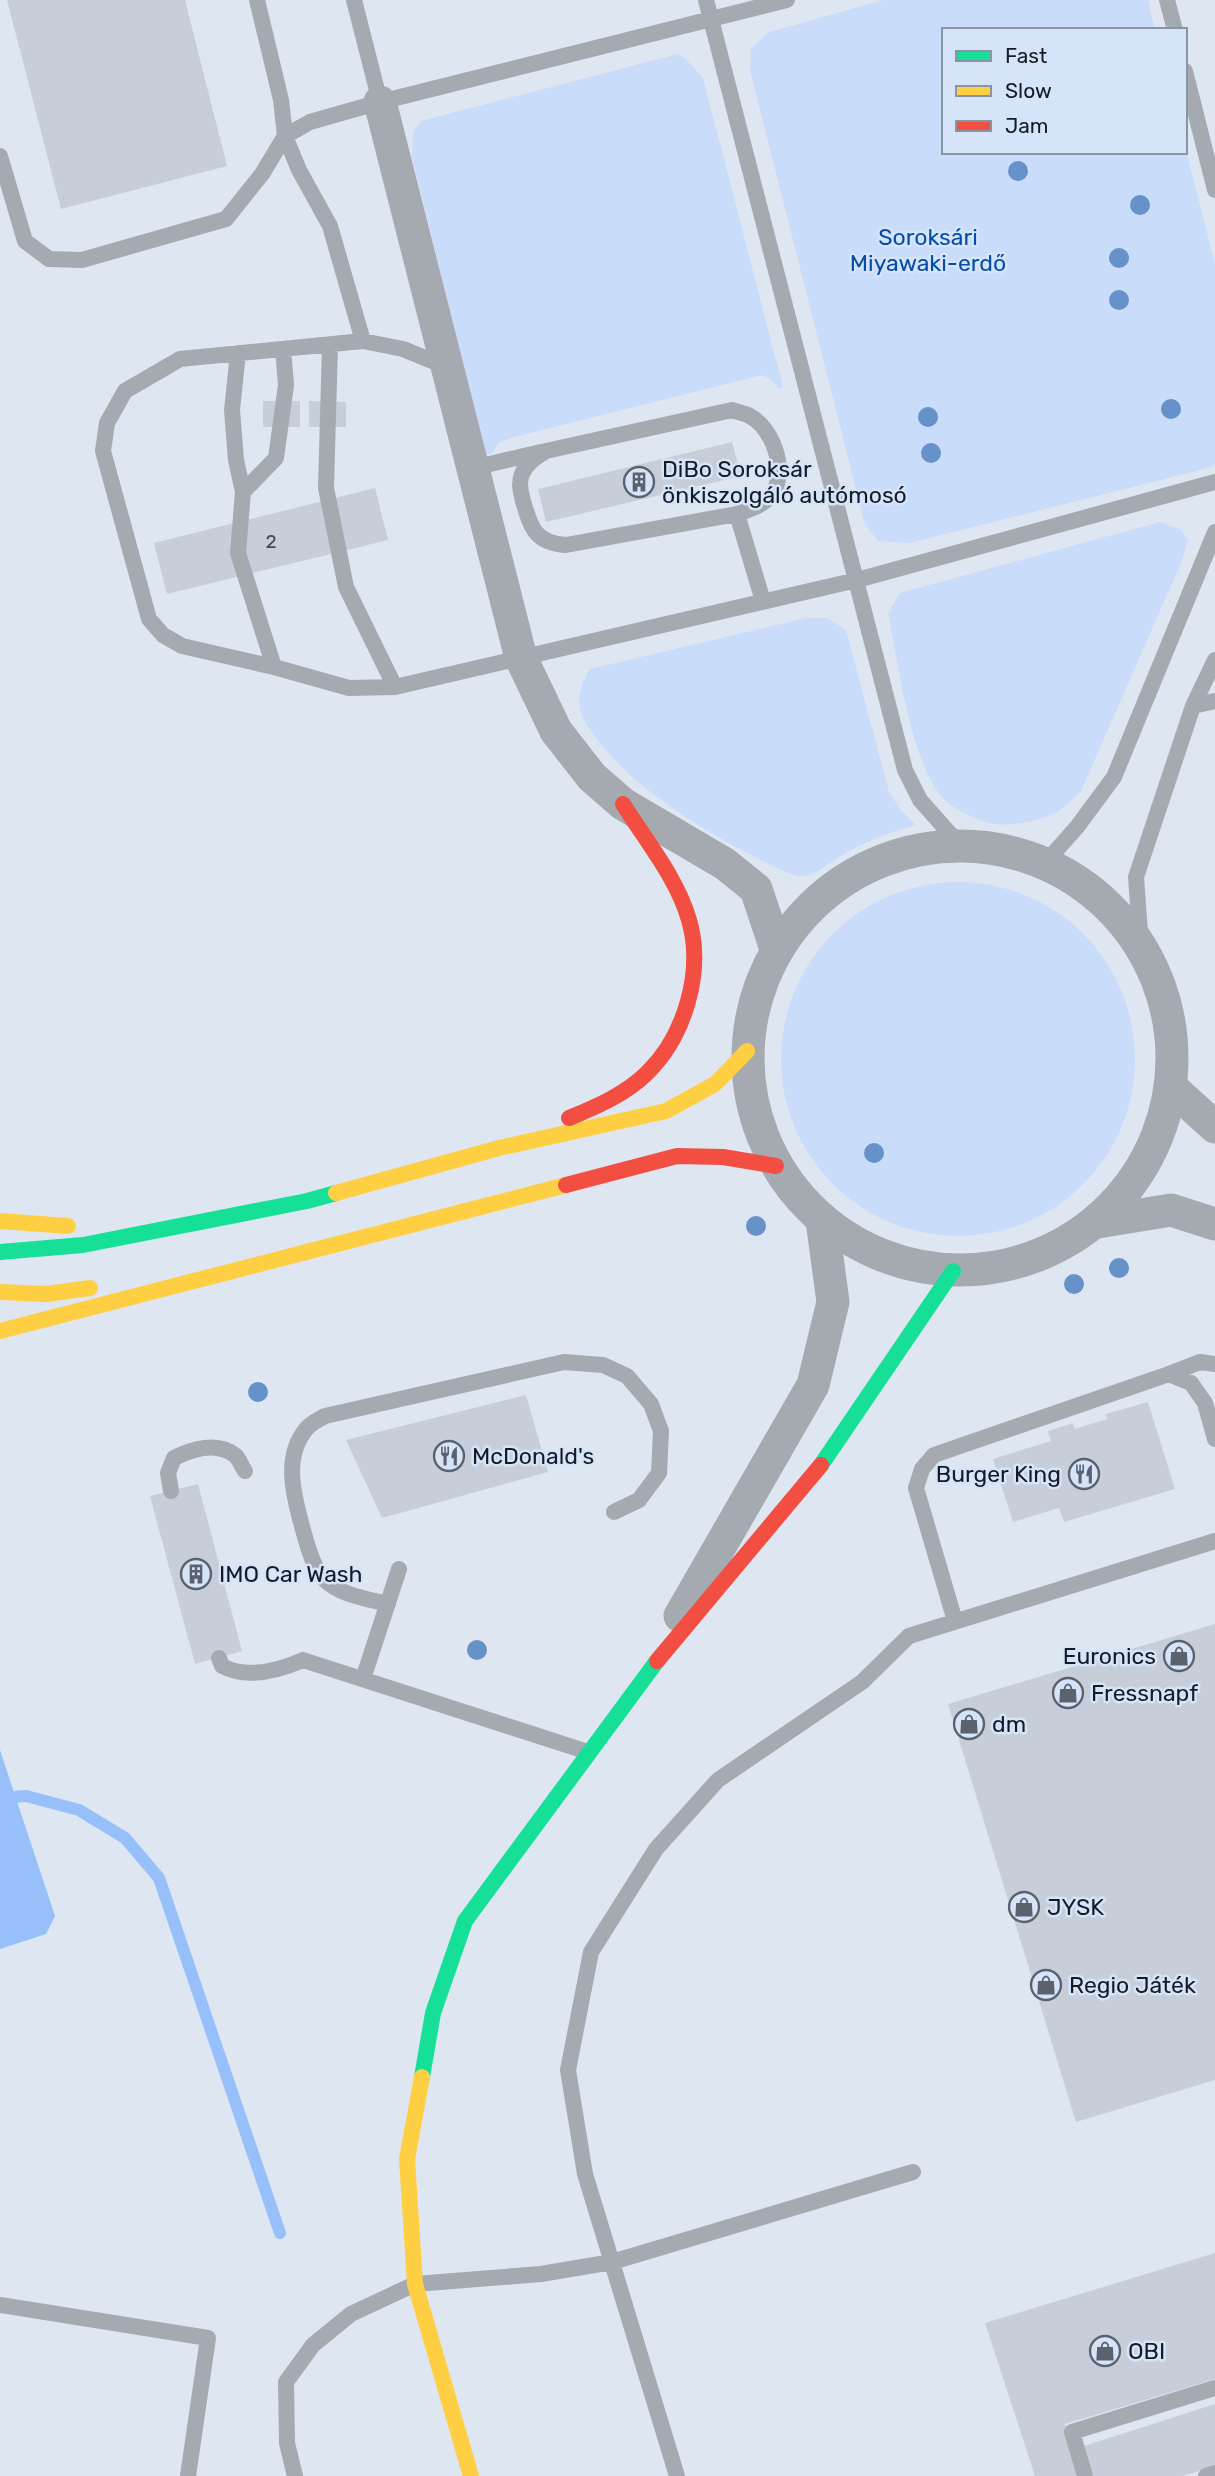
<svg xmlns="http://www.w3.org/2000/svg" width="1215" height="2476" font-family="Rubik,sans-serif">
  <style>
    .green { fill: #c9dcf9 }
    .water { fill: #97bffa }
    .lines { fill: none; stroke-linecap: round; stroke-linejoin: round }
    .stream { stroke: #97bffa; stroke-width: 12 }
    .building { fill: #c7ced9 }
    .lane { stroke: #a5aab0; stroke-width: 16 }
    .street { stroke: #a5aab0; stroke-width: 33 }
    .fast { stroke: #16e098; stroke-width: 16 }
    .slow { stroke: #ffcf43; stroke-width: 16 }
    .jam { stroke: #f24e42; stroke-width: 16 }
    .tree { fill: #6792c9 }
    .labels { text-anchor: middle; dominant-baseline: central; stroke-width: 5; stroke-linejoin: round; paint-order: stroke }
    .number-label { font-size: 19px; fill: #424953 }
    .park-label { font-size: 23px; fill: #054da7; stroke: #d6e4fa }
    .poi-label { font-size: 23px; fill: #151b25; stroke: #d6e4fa; text-anchor: start }
  </style>
  <rect width="100%" height="100%" fill="#dee6f2"/>
  <path class="green" d="M884 0H1148L1155 30H944V152H1185V147L1215 264V463L1212 467 909 543 878 541 865 524 750 71 751 49 769 32Z
    M678 54 685 58 703 78 783 387 779 389 771 380 762 375 514 437 498 443 492 454H486L412 157 413 133 421 121Z
    M1160 522 1180 529 1188 540 1181 563 1081 791C1074 798 1065 807 1057 812 1041 822 1001 828 984 822 970 816 952 809 942 797 911 762 898 662 888 613L900 593Z
    M806 618H827L846 630 889 792 900 809 916 825C885 834 856 844 829 864 821 869 811 877 800 876 790 875 780 869 771 865 725 843 679 815 639 783 624 771 583 728 580 709 577 695 583 681 590 669Z
    M781 1059a177 177 0 1 1 354 0a177 177 0 1 1-354 0Z"/>
  <path class="water" d="M0 1750 55 1916 46 1934 0 1949Z"/>
  <g class="lines">
    <path class="stream" d="M0 1798 26 1796 79 1810 125 1838 159 1878 280 2233"/>
  </g>
  <path class="building" d="M7 0H185L227 166 61 209Z
    M263 401H300V427H263Z
    M309 401 346 402V427H309Z
    M732 442 741 476 546 522 538 489Z
    M375 488 388 540 167 594 154 543Z
    M526 1395 548 1472 382 1518 346 1440Z
    M1148 1402 1175 1489 1064 1522 1059 1508 1013 1522 993 1459 1051 1441 1048 1431 1073 1423 1075 1429 1107 1419 1106 1414Z
    M198 1484 242 1651 195 1664 150 1496Z
    M1215 1624V2080L1076 2122 948 1704Z
    M1215 2253V2379L1065 2424 1080 2476H1035L985 2323Z
    M1215 2404V2466L1183 2476H1093L1084 2446Z"/>
  <g class="lines">
    <path class="lane" d="M354 0 380 102
      M706 0 905 770 920 800 960 845
      M1167 0 1175 30
      M1185 71 1215 190
      M0 156 25 241 49 259 82 260 226 219 262 174 285 136 281 100 257 0
      M363 341 330 226 299 170 285 136 310 122 380 102 787 0
      M330 345 326 488 346 587 395 687
      M283 349 286 385 276 458 243 492 238 553 274 667 349 688 395 687 857 580 1215 482
      M238 353 232 410 236 460 243 492
      M732 410C737 412 743 413 748 415 772 427 787 467 774 491 766 505 751 509 737 514L566 545C535 543 531 528 523 501 521 492 518 484 522 474 526 463 537 457 546 451Z
      M473 468 541 452
      M737 514 763 601
      M274 667 182 646 163 635 149 619 103 451 107 423 125 391 180 359 363 341 403 349 447 367
      M1193 706 1215 701
      M1045 863 1077 827 1114 777 1215 532
      M1141 946 1136 877 1193 706 1215 660
      M1169 1374 1200 1362 1215 1364
      M171 1491 168 1473 174 1458C192 1449 218 1441 236 1456 239 1459 242 1467 245 1471
      M388 1604C368 1599 339 1595 324 1579 312 1565 308 1547 303 1530 294 1497 282 1457 307 1428 312 1423 319 1419 325 1416L564 1362 603 1365 627 1376 651 1404 661 1431 659 1473 639 1500 614 1512
      M955 1621 916 1488 922 1469 934 1455 1169 1374 1191 1383 1205 1403 1215 1439
      M219 1658 222 1666C247 1679 278 1671 303 1660L588 1752
      M363 1679 399 1569
      M0 2305 208 2338 188 2476
      M295 2476 287 2443 286 2382 313 2345 351 2314 415 2284 541 2274 612 2262 913 2172
      M677 2476 585 2174 568 2070 591 1952 656 1849 718 1780 862 1682 909 1636 1215 1541
      M1085 2476 1072 2432 1215 2388
      M1206 2476 1215 2473"/>
    <path class="street" d="M380 102 521 658 556 731 592 777 623 804 725 864 756 889 776 949
      M748 1058a212 212 0 1 1 424 0a212 212 0 1 1-424 0Z
      M1172 1088 1215 1127
      M1098 1222 1171 1210 1215 1224
      M680 1616 813 1385 833 1302 822 1220"/>
    <path class="fast" d="M0 1252 83 1245 307 1201 336 1193
      M821 1465 953 1271
      M422 2077 433 2013 465 1921 657 1661"/>
    <path class="slow" d="M336 1193 499 1148 666 1111 715 1084 747 1051
      M0 1221 68 1226
      M0 1292 46 1294 90 1288
      M0 1331 566 1185
      M422 2077 407 2159 415 2284 471 2476"/>
    <path class="jam" d="M569 1118C596 1107 626 1094 647 1073 685 1036 704 971 689 920 677 878 646 841 623 804
      M566 1185 677 1156 723 1157 776 1166
      M657 1661 821 1465"/>
  </g>
  <g class="tree">
    <circle cx="1018" cy="171" r="10"/>
    <circle cx="1140" cy="205" r="10"/>
    <circle cx="1119" cy="258" r="10"/>
    <circle cx="1119" cy="300" r="10"/>
    <circle cx="1171" cy="409" r="10"/>
    <circle cx="928" cy="417" r="10"/>
    <circle cx="931" cy="453" r="10"/>
    <circle cx="874" cy="1153" r="10"/>
    <circle cx="756" cy="1226" r="10"/>
    <circle cx="1119" cy="1268" r="10"/>
    <circle cx="1074" cy="1284" r="10"/>
    <circle cx="258" cy="1392" r="10"/>
    <circle cx="477" cy="1650" r="10"/>
  </g>
  <defs>
    <g id="building-ring" transform="scale(1.575)"><circle r="9.5" fill="#d6e4fa" stroke="#5b626d" stroke-width="1.5"/><path d="M-4-6H4V6H1V3H-1V6H-4ZM-2.5-4.3h1.7v1.8h-1.7ZM.8-4.3h1.7v1.8H.8ZM-2.5-1h1.7V.8h-1.7ZM.8-1h1.7V.8H.8Z" fill="#5b626d"/></g>
    <g id="restaurant-ring" transform="scale(1.575)"><circle r="9.5" fill="#d6e4fa" stroke="#5b626d" stroke-width="1.5"/><path d="M-5-6h1v4h1v-4h1v4h1v-4h1v5L-1.5 .5V6h-2V.5L-5-1ZM5-6V6H3V1.5H1.5Q1.5-4 5-6Z" fill="#5b626d"/></g>
    <g id="shop-ring" transform="scale(1.575)"><circle r="9.5" fill="#d6e4fa" stroke="#5b626d" stroke-width="1.5"/><path d="M-5-2.5h2.3a2.7 3.5 0 0 1 5.4 0H5L5.5 6h-11ZM-1.5-2.5h3a1.5 2.3 0 0 0-3 0Z" fill="#5b626d"/></g>
  </defs>
  <g fill-rule="evenodd">
    <use href="#building-ring" x="639" y="482"/>
    <use href="#restaurant-ring" x="449" y="1456"/>
    <use href="#restaurant-ring" x="1084" y="1474"/>
    <use href="#building-ring" x="196" y="1574"/>
    <use href="#shop-ring" x="1179" y="1656"/>
    <use href="#shop-ring" x="1068" y="1693"/>
    <use href="#shop-ring" x="969" y="1724"/>
    <use href="#shop-ring" x="1024" y="1907"/>
    <use href="#shop-ring" x="1046" y="1985"/>
    <use href="#shop-ring" x="1105" y="2351"/>
  </g>
  <g class="labels">
    <g class="number-label">
      <text x="271" y="541">2</text>
    </g>
    <g class="park-label">
      <text x="928" y="237">Soroksári<tspan x="928" dy="26">Miyawaki-erdő</tspan></text>
    </g>
    <g class="poi-label">
      <text x="662" y="469">DiBo Soroksár<tspan x="662" dy="26">önkiszolgáló autómosó</tspan></text>
      <text x="472" y="1456">McDonald's</text>
      <text x="1061" y="1474" text-anchor="end">Burger King</text>
      <text x="219" y="1574">IMO Car Wash</text>
      <text x="1156" y="1656" text-anchor="end">Euronics</text>
      <text x="1091" y="1693">Fressnapf</text>
      <text x="992" y="1724">dm</text>
      <text x="1047" y="1907">JYSK</text>
      <text x="1069" y="1985">Regio Játék</text>
      <text x="1128" y="2351">OBI</text>
    </g>
  </g>
  <rect x="942" y="28" width="245" height="126" fill="#d6e4fa" stroke="#8994a5" stroke-width="2"/>
  <rect x="956" y="51" width="35" height="10" fill="#16e098" stroke="#8994a5" stroke-width="2"/>
  <text x="1005" y="63" font-size="21" fill="#151b25">Fast</text>
  <rect x="956" y="86" width="35" height="10" fill="#ffcf43" stroke="#8994a5" stroke-width="2"/>
  <text x="1005" y="98" font-size="21" fill="#151b25">Slow</text>
  <rect x="956" y="121" width="35" height="10" fill="#f24e42" stroke="#8994a5" stroke-width="2"/>
  <text x="1005" y="133" font-size="21" fill="#151b25">Jam</text>
</svg>
